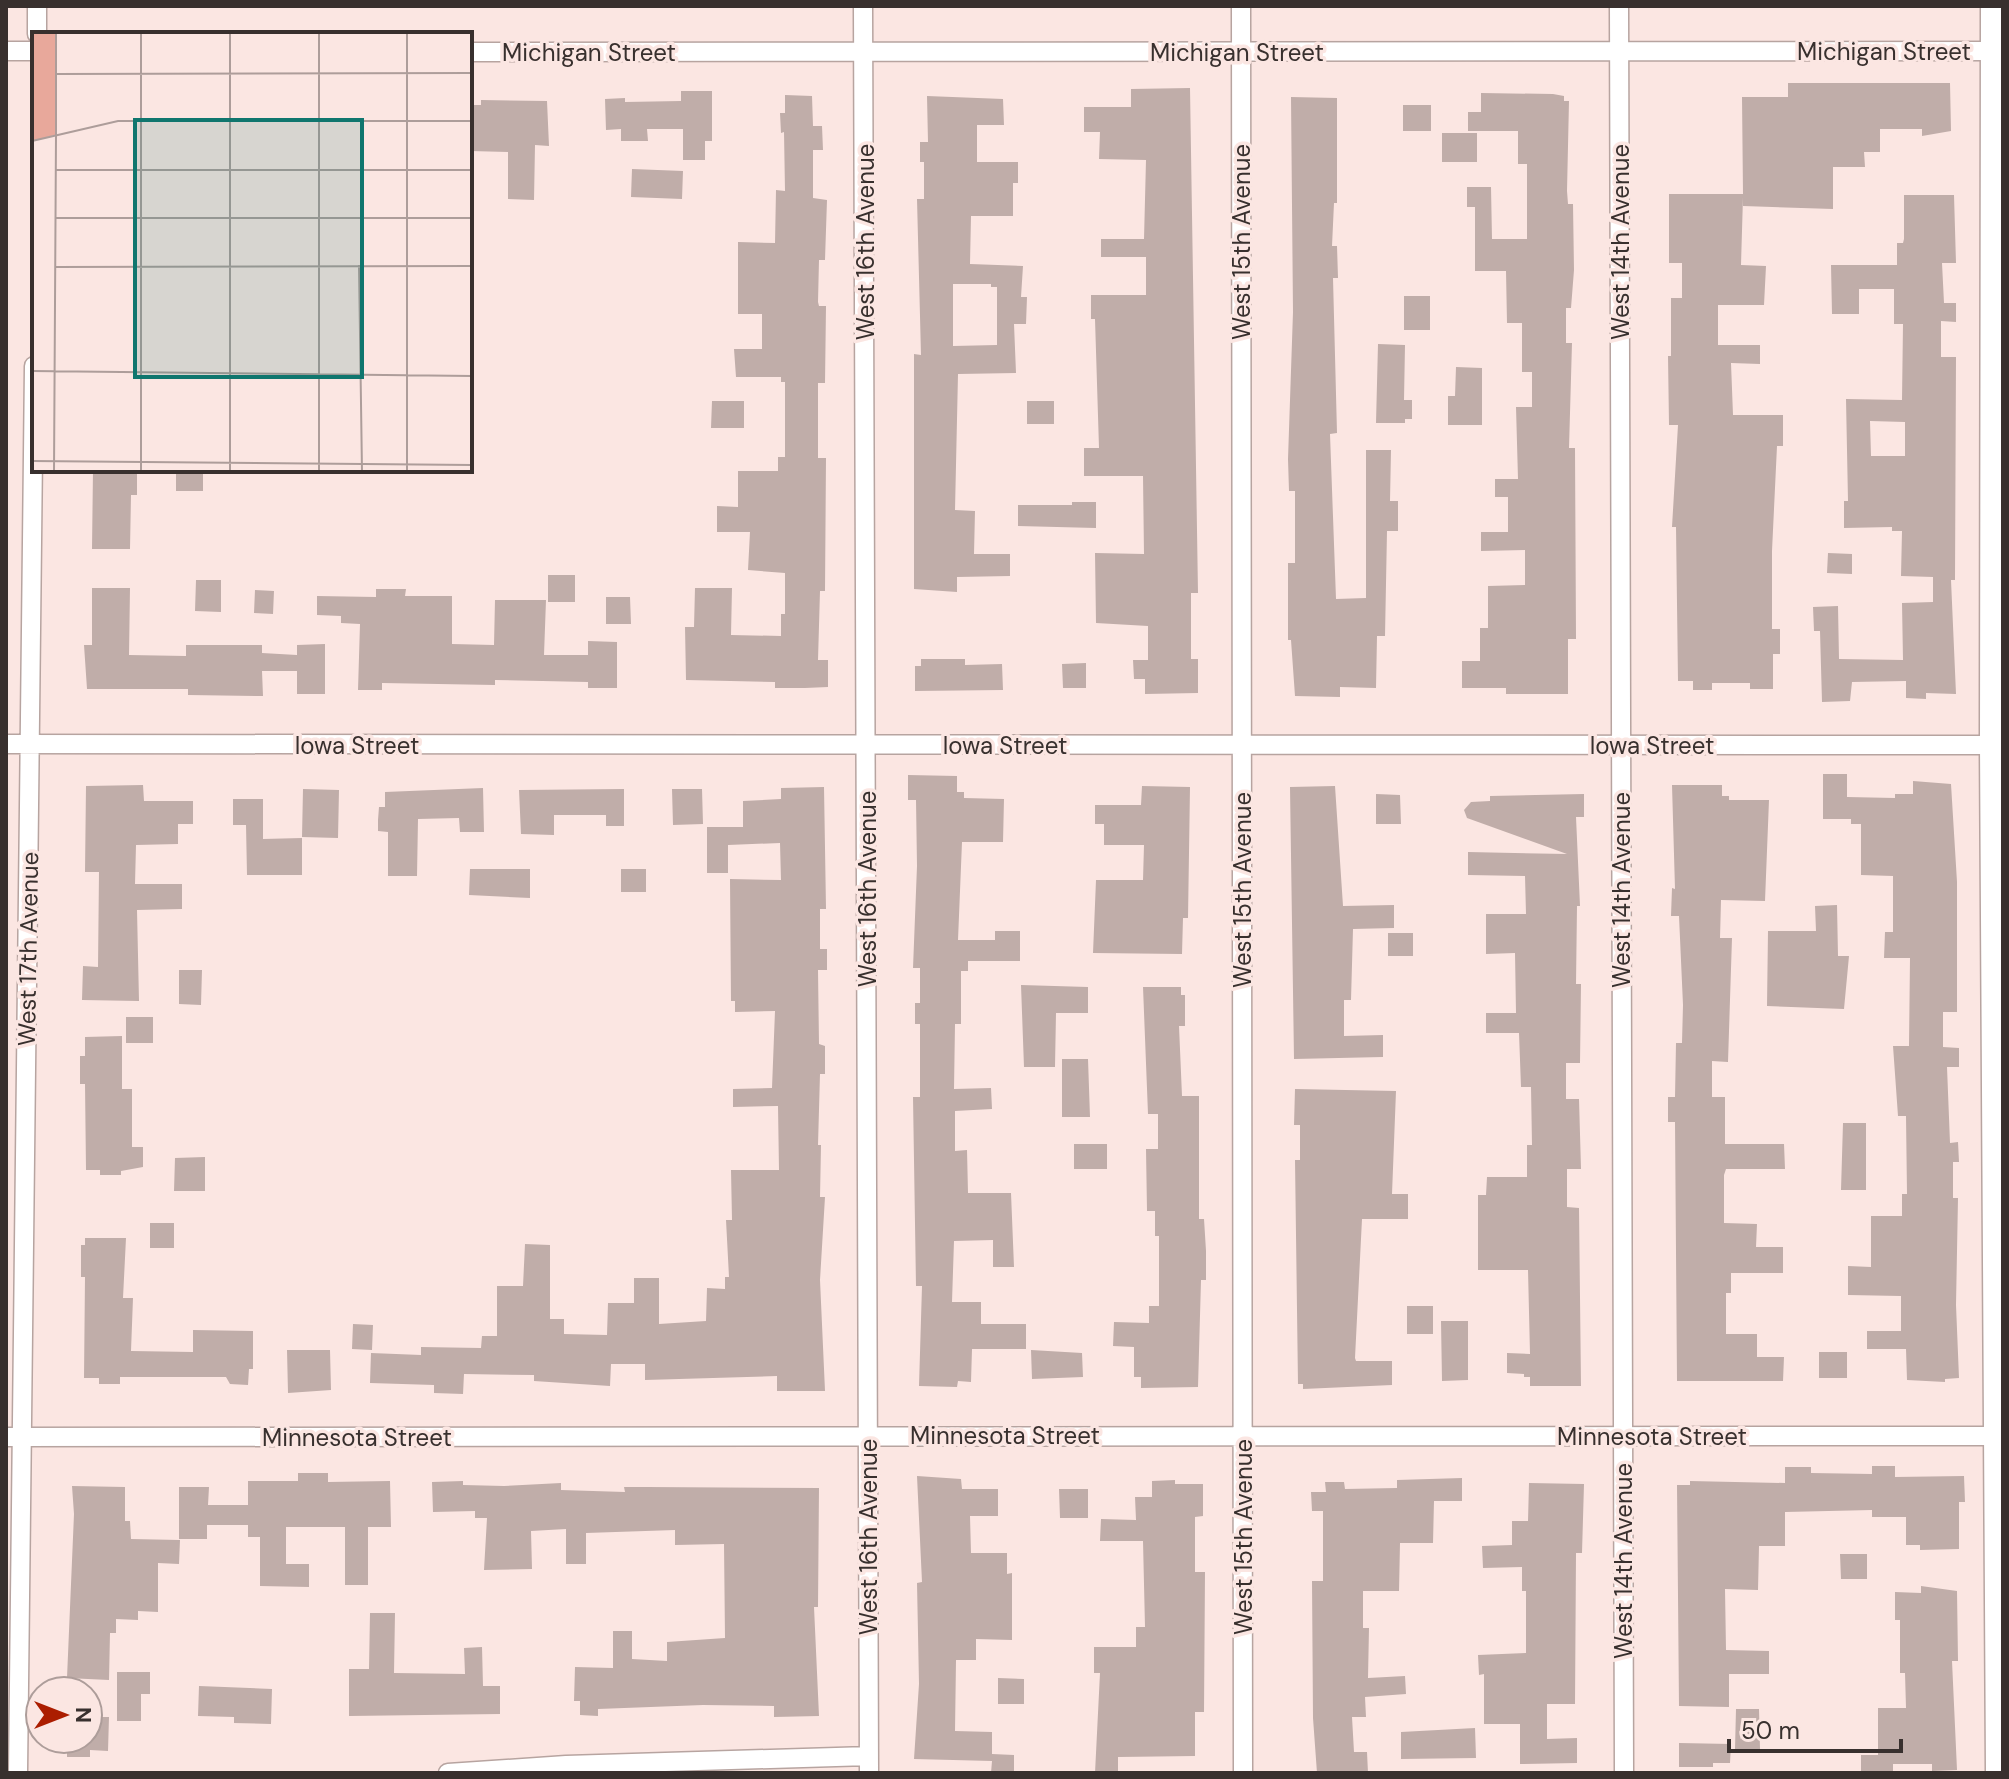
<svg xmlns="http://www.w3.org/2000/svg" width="2009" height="1779" font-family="'DM Sans',sans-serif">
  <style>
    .building { fill: #c0ada9; fill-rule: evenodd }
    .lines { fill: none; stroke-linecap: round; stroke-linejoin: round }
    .minor-casing { stroke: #b7a4a0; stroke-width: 21 }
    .secondary-casing { stroke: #b7a4a0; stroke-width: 29 }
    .minor { stroke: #fff; stroke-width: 18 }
    .secondary { stroke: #fff; stroke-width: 26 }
    .labels { text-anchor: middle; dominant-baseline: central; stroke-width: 7; stroke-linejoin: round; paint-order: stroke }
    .street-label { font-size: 24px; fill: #38302e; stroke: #fbe6e2 }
    .inset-road { fill: none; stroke: #ad9d9a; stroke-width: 2 }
    .view { fill: #0f766e; fill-opacity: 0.15; stroke: #0f766e; stroke-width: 4 }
    .inset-edge { fill: none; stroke: #38302e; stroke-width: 4 }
  </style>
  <rect width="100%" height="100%" fill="#fbe6e2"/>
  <path class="building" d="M1788 83H1950L1951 131 1922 136V129H1880V152H1864L1865 167H1833V209L1743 206V197L1741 265 1766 266 1764 305H1718V345H1760V364L1731 363 1733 415H1783V446H1777L1772 551V629H1780V654H1773V689H1750V683H1712V690H1693V681H1678L1676 527H1672L1678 425H1669L1668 356H1671V298H1682V263H1669V194H1743L1742 97H1788Z
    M1190 88 1198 593H1191V659H1198V693L1145 694V679H1134L1133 660H1148V626L1096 623 1095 553 1144 554 1143 476H1084V448H1099L1095 319H1091V295H1146V257H1101V239H1144L1146 160 1099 159 1100 132H1084V107H1131V89Z
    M681 91H712V141H705V160H683V129H647L648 141H621V129L606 130 605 99 625 98V102L681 101Z
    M1481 93 1553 94 1564 96V101H1569L1567 191 1568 204H1573L1574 270 1571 308H1566V343H1572L1569 448H1575L1576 639H1568V694H1506V688H1462V661H1480V628H1488V586L1525 585V550L1481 551V532H1508V497H1495V479H1518L1516 407H1532V372H1522V323H1507L1506 271H1475V207H1467V187H1491L1492 239H1527V164H1518V131H1468V112H1481Z
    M785 95 812 96 813 126H822L823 150H813V198L827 200 825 260H819L818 302 819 306H826L825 383H818V458H826L825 591H820L818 660H828V687L805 688H775V682L686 680 685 627H694L695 588H732L731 635 781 636V614H785V573L748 570 750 532H717V506L738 507V471H778V457H785V382H781V377H736L734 349H762V314H738V242L775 243 776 190 785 191 784 132 781 133 780 113H785Z
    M927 96 1003 99 1004 125H977V162H1018V183H1013V216H971L970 264 1023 266 1021 297H1027L1026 324H1014L1016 373 958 374 955 510 975 511 974 554H1010V576L957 577V592L914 589V354L921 355 917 199H924V162H920V142H928ZM953 284H991V287H997V345L953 346Z
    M1291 97 1337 98V203H1334L1332 246H1337L1338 278H1333L1337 433 1330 434 1336 599 1366 598V450H1391L1390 501H1398V531H1387L1385 636H1377L1376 688 1340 687V697L1295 696 1291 640H1288V563H1295V491H1289L1288 459 1293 312Z
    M481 100 547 101 549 146 535 145 534 200 508 199V152L470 151V105H481Z
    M1403 105H1431V131H1403Z
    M1442 133H1477V162H1442Z
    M632 169 683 171 682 199 631 197Z
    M1904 195H1954L1956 263H1942L1944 303H1956V322L1941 321V357H1956L1955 580H1951L1956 694 1926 693V699L1906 698V681L1852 682 1850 701 1822 702 1820 631H1814L1813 607 1838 606 1839 659 1903 660 1902 603 1933 602V577L1901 576 1902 531H1892V527L1844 528V501H1848L1846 399 1902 400 1903 324H1894V289H1859V314H1832L1831 265H1897V243H1903L1904 239ZM1870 421 1905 422V456H1871Z
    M1404 296H1430V330H1404Z
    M1378 344 1405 345 1404 400H1412V419H1405V423H1376Z
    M1456 367 1482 368V425H1448V396H1455Z
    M712 401H744V428H711Z
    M1027 401H1054V424H1027Z
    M93 470H137V495H131L130 549H92Z
    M176 470H203V491H176Z
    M1072 502H1096V528L1018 526V505H1072Z
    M1828 553 1852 554V574L1827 573Z
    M548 575H575V602H548Z
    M196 580H221V612L195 611Z
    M92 588H130L129 655 186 656V645H262V653L297 655V645L325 644V694H297V671H262L263 696 188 695V689H87L84 645H92Z
    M376 589H406L405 596H452V644L494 645 495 600H546L544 655H588V641L617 642V688H588V682L495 680V685L382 683V690H358L360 624 341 623V616L317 615V596L376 597Z
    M255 590 274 591 273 614 254 613Z
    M606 597H630L631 624H606Z
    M921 659H965V665L1002 664 1003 690 915 691V666H921Z
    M1086 663V688H1063L1062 664Z
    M1823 774H1847V797L1895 798V794H1913V781L1951 784 1957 882V1012H1943V1047L1959 1048V1067H1947L1950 1143 1958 1142 1959 1162H1953V1198H1958L1956 1305 1959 1378 1945 1379V1382L1907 1380 1906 1349H1867V1331H1901V1296L1848 1295V1266L1871 1267V1216H1902V1194H1907L1906 1116H1898L1893 1046H1909L1910 958H1884L1885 932H1893V876L1861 875V824H1851V819H1823Z
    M908 775 957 776V792H964V798L1004 799 1003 842H962L958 940H995V931H1020V961H968V971H961V1024H955L954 1089 991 1088 992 1109 955 1111V1151L967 1150 968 1193H1011L1014 1267H993V1240L954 1241 952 1302H981V1324H1026V1349H972L971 1382 958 1381 957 1387 919 1386 922 1286H916L913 1097H920V1024H915V1003H920V968H913L917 866 916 800H908Z
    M143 785 144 801H193V824H178V844L136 845 135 884H182V909L137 910 139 1001 82 1000 83 966 98 967 99 872H85L86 786Z
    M1672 785H1722V796H1729V800H1769L1765 901 1721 900 1720 938H1732L1728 1062 1712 1061V1097H1725V1144H1784L1785 1169H1726L1724 1175V1223L1757 1224 1756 1247H1783V1273H1731V1293H1726V1334H1757V1357H1784L1783 1381H1677L1675 1122H1668V1097H1675L1676 1043H1682L1683 1005 1679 916H1671L1672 888 1675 889Z
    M1142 786 1190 787 1188 918H1183L1182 954 1093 953 1096 880H1143L1144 845H1104V824H1095V805H1141Z
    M1335 786 1343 906 1394 905V928L1353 929 1351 1000H1344V1036L1383 1035V1057L1294 1059 1290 787Z
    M824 787 826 909H820V949H827V970H818L819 1044 825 1046V1074H820L818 1145H821L820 1197H825L820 1280 825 1391H777V1376L645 1380V1364H611L610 1386 534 1381V1375L464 1374 463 1394 434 1393V1385L370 1383 371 1353 421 1355V1347L481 1348 482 1336H497V1286H523L525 1244 550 1245V1319H564V1334L607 1335 608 1303H634V1278H659V1324L706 1321 707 1288 725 1289V1277H729L726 1220H732L731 1170H779L778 1106 733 1107V1089L772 1088 775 1011 735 1012V1001H731L730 879 781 880 780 843 728 845V873H707V827H743V801L781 799V788Z
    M483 788 484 832H460L459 818 418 819 417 876H388V832L378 831V820L379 807H385V792Z
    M303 789 339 790 338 838 302 837Z
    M624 789V826H606V815H554V835L521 834 519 790Z
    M672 789H702L703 824 673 825Z
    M1376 794 1400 795 1401 824H1376Z
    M1584 794V817H1576L1580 906H1577L1576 984H1581L1580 1063H1566V1099H1579L1581 1169H1567V1207L1579 1208 1581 1386H1530V1377H1524V1374L1507 1373V1353L1530 1354 1528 1270H1478V1195H1486L1487 1177H1527V1145H1532L1531 1087H1521L1519 1033H1486V1013H1516L1515 953 1486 954V914H1526L1525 876 1468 875V852L1567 854 1467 818 1464 810 1471 802 1490 801V796Z
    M233 799H263V839L302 838V875H247L246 825H233Z
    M470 869H530V898L469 895Z
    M621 869H646V892H621Z
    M1837 905 1838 956H1849L1844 1009 1767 1006 1768 931H1816L1815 906Z
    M1388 933H1413V956H1388Z
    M179 970H202L201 1005 179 1004Z
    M1021 985 1088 987V1013H1056L1055 1067H1024Z
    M1143 987H1181V995H1185V1026H1179L1182 1096H1199V1219H1204L1206 1251V1280H1201L1198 1387 1141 1388V1377H1134V1347L1113 1346 1114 1322 1149 1323V1306H1159V1236H1155V1211H1147L1146 1149H1158V1114H1148Z
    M126 1017H153V1043H126Z
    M122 1036V1089H132V1147H143V1167L121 1171V1175H100V1170H86L85 1084H80V1056H85V1037Z
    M1062 1059H1088L1090 1117H1062Z
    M1295 1089 1396 1091 1392 1194H1408V1219H1362L1355 1358 1356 1361H1392V1385L1303 1389V1384H1298L1295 1160H1300V1125H1294Z
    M1843 1123H1866V1190H1841Z
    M1074 1144H1107V1169H1074Z
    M205 1157V1191H174L175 1158Z
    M150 1223H174V1248H150Z
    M85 1238H126L123 1298H133L131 1351 193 1352V1330L253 1331V1369H249L248 1385 230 1384 226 1377H120V1384H99V1378H84L85 1277H81V1245H85Z
    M1407 1306H1433V1334H1407Z
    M1441 1321H1468V1380L1442 1381Z
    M353 1324 373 1325 372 1350 352 1349Z
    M287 1350H330L331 1390 288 1393Z
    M1031 1350 1082 1353 1083 1377 1032 1379Z
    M1819 1352H1847V1378H1819Z
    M1872 1466H1895V1477L1964 1476 1965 1502H1959V1549L1920 1550V1545H1906V1517H1872V1510L1785 1512V1546H1759L1758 1590 1725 1589 1726 1650 1769 1651V1674H1729V1707L1679 1706 1677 1485H1690V1481L1785 1483V1467H1811V1473L1872 1474Z
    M298 1473H328V1482L390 1481 391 1527H368V1585H345V1527H286V1564H309V1587L260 1586V1537H248V1525H207V1539H179V1487H209L208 1505H248V1481H298Z
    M917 1476 961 1479 962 1489H998V1516H970L971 1553H1007V1574L1012 1573V1640L976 1639V1660H956L955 1731 992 1732V1754L1014 1755V1773H991L992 1761 914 1759 919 1684 917 1583 922 1582Z
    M1462 1478V1501H1434L1433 1543H1400L1399 1591H1363V1628H1369L1368 1678 1405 1676 1406 1694 1365 1697 1366 1717H1352L1354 1752H1367L1368 1773H1317L1313 1718 1312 1581H1323V1511H1312L1311 1492H1326L1325 1482H1344L1345 1489 1397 1488V1480Z
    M1175 1480V1484H1203V1516L1195 1517V1572H1205L1204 1712H1195V1756L1118 1757V1773H1095L1100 1673H1094V1647H1136V1627H1145L1143 1541H1100L1101 1519 1136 1520 1135 1497H1152V1481Z
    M463 1481V1485L504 1486 561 1483V1490L625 1492 624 1487H646L819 1488 818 1607H814L819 1716 774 1717V1706L703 1705 598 1709V1716L580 1715V1701H574L575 1667 613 1668V1631H632V1659L667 1661V1642L725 1638 724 1544 675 1545V1530L586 1533V1564H566V1529L531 1531 532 1569 484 1570 487 1518H475V1511L433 1512 432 1482Z
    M1529 1483 1584 1484 1582 1553H1576L1575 1704H1547V1739L1577 1738V1763L1520 1764V1724H1484V1674L1479 1675 1478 1655 1526 1653V1591H1522V1567L1483 1568 1482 1546 1512 1545V1521H1528Z
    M72 1486 125 1487V1521H130L131 1539 180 1540 179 1564 158 1563V1612L138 1611V1620L116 1619V1633H110L109 1680 67 1678 74 1514Z
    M1059 1489H1088V1518H1060Z
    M1840 1554H1867V1579H1841Z
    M1921 1586 1957 1591 1958 1661H1952L1957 1770 1932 1771V1764H1893V1773H1861V1755H1878V1708H1906L1905 1673H1900V1620H1895V1592L1921 1593Z
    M370 1613H395L394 1673 465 1674 464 1648 482 1647 483 1686H500V1714L349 1716V1669H369Z
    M117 1672H150V1694H141V1721H117Z
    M998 1678 1024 1679V1704H998Z
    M199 1686 272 1689 271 1724 234 1723V1717L198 1716Z
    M1736 1709H1759L1760 1749H1735Z
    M88 1717H109L108 1751 90 1750V1757H67V1739H88Z
    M1475 1728 1476 1758 1401 1759V1732Z
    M1679 1743 1731 1744 1730 1763H1713V1767H1679Z"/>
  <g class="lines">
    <g class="minor-casing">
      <path id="minor" d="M863 6 869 1773
        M1241 6 1243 1773
        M1619 6 1624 1773
        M37 34V6
        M6 51H34
        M470 52 2003 51
        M6 744 2003 745
        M6 1437 2003 1436
        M18 1773 34 366
        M448 1773 566 1765 869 1756"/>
    </g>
    <g class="secondary-casing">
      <path id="secondary" d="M1994 6 1993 745 1999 1773"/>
    </g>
    <use href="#minor" class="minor"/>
    <use href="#secondary" class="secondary"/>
  </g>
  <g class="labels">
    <g class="street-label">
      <text x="1884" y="51">Michigan Street</text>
      <text x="589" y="52">Michigan Street</text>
      <text x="1237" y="52">Michigan Street</text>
      <text transform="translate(865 242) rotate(-90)">West 16th Avenue</text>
      <text transform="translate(1241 242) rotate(-90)">West 15th Avenue</text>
      <text transform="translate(1620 242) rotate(-90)">West 14th Avenue</text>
      <text x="357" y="745">Iowa Street</text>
      <text x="1005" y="745">Iowa Street</text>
      <text x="1652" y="745">Iowa Street</text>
      <text transform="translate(867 889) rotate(-90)">West 16th Avenue</text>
      <text transform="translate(1242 890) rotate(-90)">West 15th Avenue</text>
      <text transform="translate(1621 890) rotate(-90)">West 14th Avenue</text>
      <text transform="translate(28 949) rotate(-89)">West 17th Avenue</text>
      <text x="1005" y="1435">Minnesota Street</text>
      <text x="1652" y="1436">Minnesota Street</text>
      <text x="357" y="1437">Minnesota Street</text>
      <text transform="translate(868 1537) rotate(-90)">West 16th Avenue</text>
      <text transform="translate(1243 1537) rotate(-90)">West 15th Avenue</text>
      <text transform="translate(1623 1561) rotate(-90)">West 14th Avenue</text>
    </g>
  </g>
  <g transform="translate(32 32)">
    <rect width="440" height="440" fill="#fbe6e2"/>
    <path d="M2 0H24L23 103 0 109Z" fill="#e8a89b"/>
    <path class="inset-road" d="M109 0V440M198 0V440M287 0V440M375 0V440M24 42 440 41M24 103V0M0 109 86 89H440M23 138H440M23 186H440M327 233 330 440M23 235 440 234M0 339 440 344M0 429 440 433M22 440 24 103"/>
    <path class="view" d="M103 88H330V345H103Z"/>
    <rect width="440" height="440" class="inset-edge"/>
  </g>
  <rect width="2009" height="1779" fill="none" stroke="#38302e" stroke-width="16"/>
  <g transform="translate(64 1715) rotate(90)"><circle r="38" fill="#fbe6e2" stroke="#ad9d9a" stroke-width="2"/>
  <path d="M0-6L14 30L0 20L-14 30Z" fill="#ab1d00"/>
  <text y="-12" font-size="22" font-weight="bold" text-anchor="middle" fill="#38302e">N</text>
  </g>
  <path d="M1729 1739v12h172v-12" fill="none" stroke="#38302e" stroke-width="4"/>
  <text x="1741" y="1739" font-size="24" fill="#38302e" stroke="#fbe6e2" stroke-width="6" paint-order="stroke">50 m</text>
</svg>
